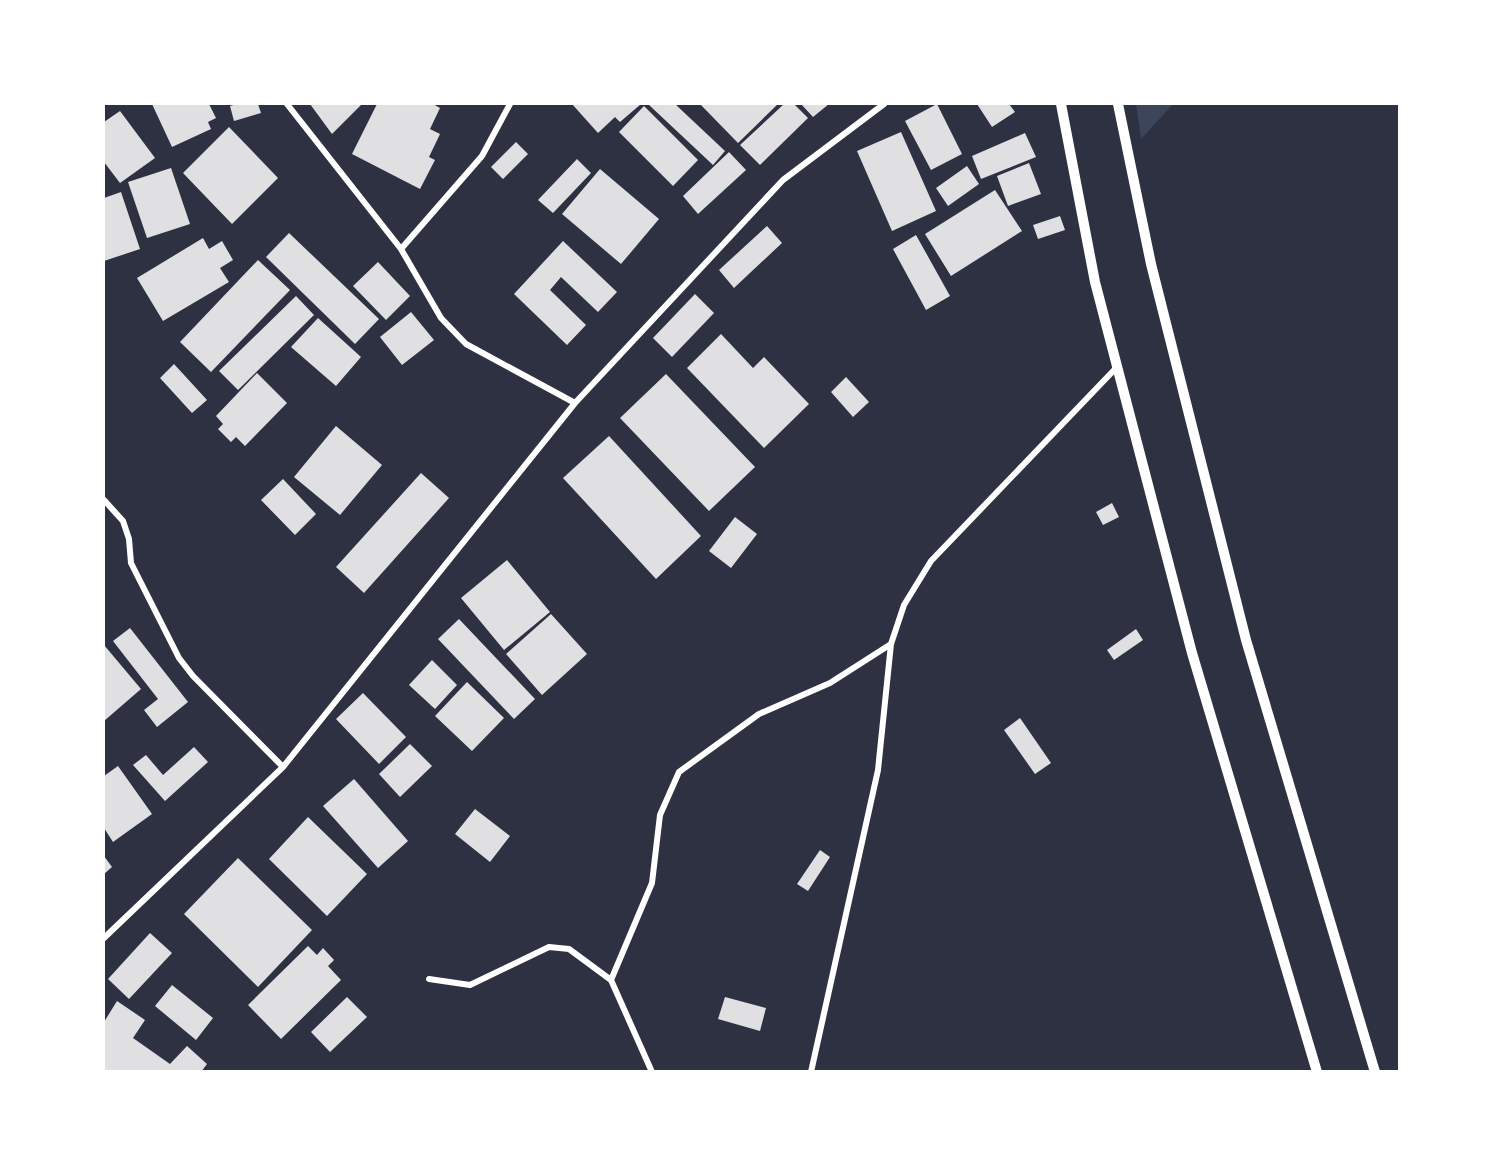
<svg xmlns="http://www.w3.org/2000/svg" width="1503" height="1175" font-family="Mulish,sans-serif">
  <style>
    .green { fill: #3c4559 }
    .building { fill: #e0e0e3 }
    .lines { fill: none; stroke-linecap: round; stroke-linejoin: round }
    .minor { stroke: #fff; stroke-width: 6 }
    .tertiary { stroke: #fff; stroke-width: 10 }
  </style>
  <rect width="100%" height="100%" fill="#2d3142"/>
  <path class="green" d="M1136 104H1173L1141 139Z"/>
  <path class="building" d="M152 104H209L216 118 208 122 211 129 172 147Z
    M237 104H258L261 113 234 121 230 106Z
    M310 104H362L332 134Z
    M377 104H433L440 108 430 129 440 134 429 157 435 160 420 189 352 154Z
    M572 104H641L620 122 615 117 598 133Z
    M648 104H675L725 151 713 165Z
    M700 104H778L738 143Z
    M784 104H794L808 118 760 165 740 145Z
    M801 104H829L813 117Z
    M937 104 962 154 931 170 905 121Z
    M977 104H1009L1015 112 992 127Z
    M644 106 698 160 673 186 619 132Z
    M120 111 155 158 120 183 104 162V122Z
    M229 127 278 178 232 224 183 173Z
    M901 132 936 211 892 231 857 151Z
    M1025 133 1036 157 981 179 972 156Z
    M516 142 528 154 503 179 491 167Z
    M729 152 746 170 698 214 683 196Z
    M577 159 591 173 553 213 538 200Z
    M1029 163 1041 194 1008 206 997 176Z
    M967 166 979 184 948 206 936 188Z
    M171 168 190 224 147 238 128 182Z
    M600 169 659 219 621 264 562 214Z
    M995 190 1022 231 951 276 925 234Z
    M121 192 140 249 104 261V198Z
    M1060 216 1065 230 1038 239 1033 225Z
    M767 226 782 243 734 288 719 270Z
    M289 233 379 319 355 344 266 257Z
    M916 235 950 296 926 310 893 249Z
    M203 238 209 249 222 241 233 260 220 268 229 282 163 321 137 278Z
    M563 241 617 292 598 312 561 277 550 290 586 325 567 345 514 294Z
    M258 260 290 290 211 372 180 342Z
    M378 262 410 296 386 320 353 286Z
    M695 294 714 313 672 357 653 338Z
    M296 296 314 315 238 390 219 371Z
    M411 312 434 340 402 365 380 337Z
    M318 318 361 357 336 386 291 347Z
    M721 334 753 368 764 357 809 404 764 448 687 368Z
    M174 364 207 400 192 413 160 378Z
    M257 373 287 403 245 446 236 437 231 442 218 429 223 424 216 416Z
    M666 374 755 467 709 511 620 418Z
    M846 377 869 402 853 417 831 392Z
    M336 426 382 465 340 515 294 477Z
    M609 436 701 536 656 579 563 478Z
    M421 473 449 498 364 593 336 567Z
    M283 479 316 514 295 535 261 500Z
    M1112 503 1119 517 1103 525 1096 512Z
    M735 517 757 534 731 568 709 551Z
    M507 560 550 612 504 650 461 598Z
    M551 614 587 654 542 695 506 654Z
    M459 619 535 699 514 719 438 639Z
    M130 628 188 702 157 727 144 710 158 699 113 641Z
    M1136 629 1143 640 1114 660 1107 650Z
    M104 645 141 689 104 721Z
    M432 660 457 685 435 709 409 685Z
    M467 682 504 718 472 751 435 716Z
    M363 693 406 737 379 764 336 719Z
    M1020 718 1051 763 1035 774 1004 730Z
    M410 744 432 766 400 797 379 774Z
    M194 747 208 762 165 801 133 765 146 755 163 775Z
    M118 766 152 814 113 842 104 828V776Z
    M354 779 408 841 378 868 323 806Z
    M475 809 510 836 490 862 455 834Z
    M308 817 367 874 327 916 269 859Z
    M820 850 830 857 808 891 797 884Z
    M104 856 112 867 104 874Z
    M238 858 312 930 258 987 184 914Z
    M150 933 172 953 129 999 108 979Z
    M308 946 317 955 323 948 334 960 328 966 341 980 281 1039 248 1005Z
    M172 985 213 1018 196 1040 155 1006Z
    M347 997 367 1017 330 1052 311 1032Z
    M725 997 766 1008 760 1031 718 1019Z
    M117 1001 145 1020 133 1038 170 1064 187 1046 207 1064 201 1072H104V1022Z"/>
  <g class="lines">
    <path class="minor" d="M287 104 401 249 441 318 466 344 575 403
      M401 249 482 156 510 104
      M104 500 123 521 129 539 131 563 179 658 193 676 283 767
      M104 938 283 767 575 403 783 180 884 104
      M429 979 470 985 549 947 569 949 611 980
      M652 1072 611 980 652 883 660 815 679 772 759 714 830 683 891 644
      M811 1072 878 770 891 644 904 605 931 561 1117 367"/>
    <path class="tertiary" d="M1061 104 1095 282 1192 653 1317 1072
      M1118 104 1151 264 1246 640 1375 1072"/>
  </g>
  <rect width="1503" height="1175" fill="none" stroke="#ffffff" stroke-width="210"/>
</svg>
